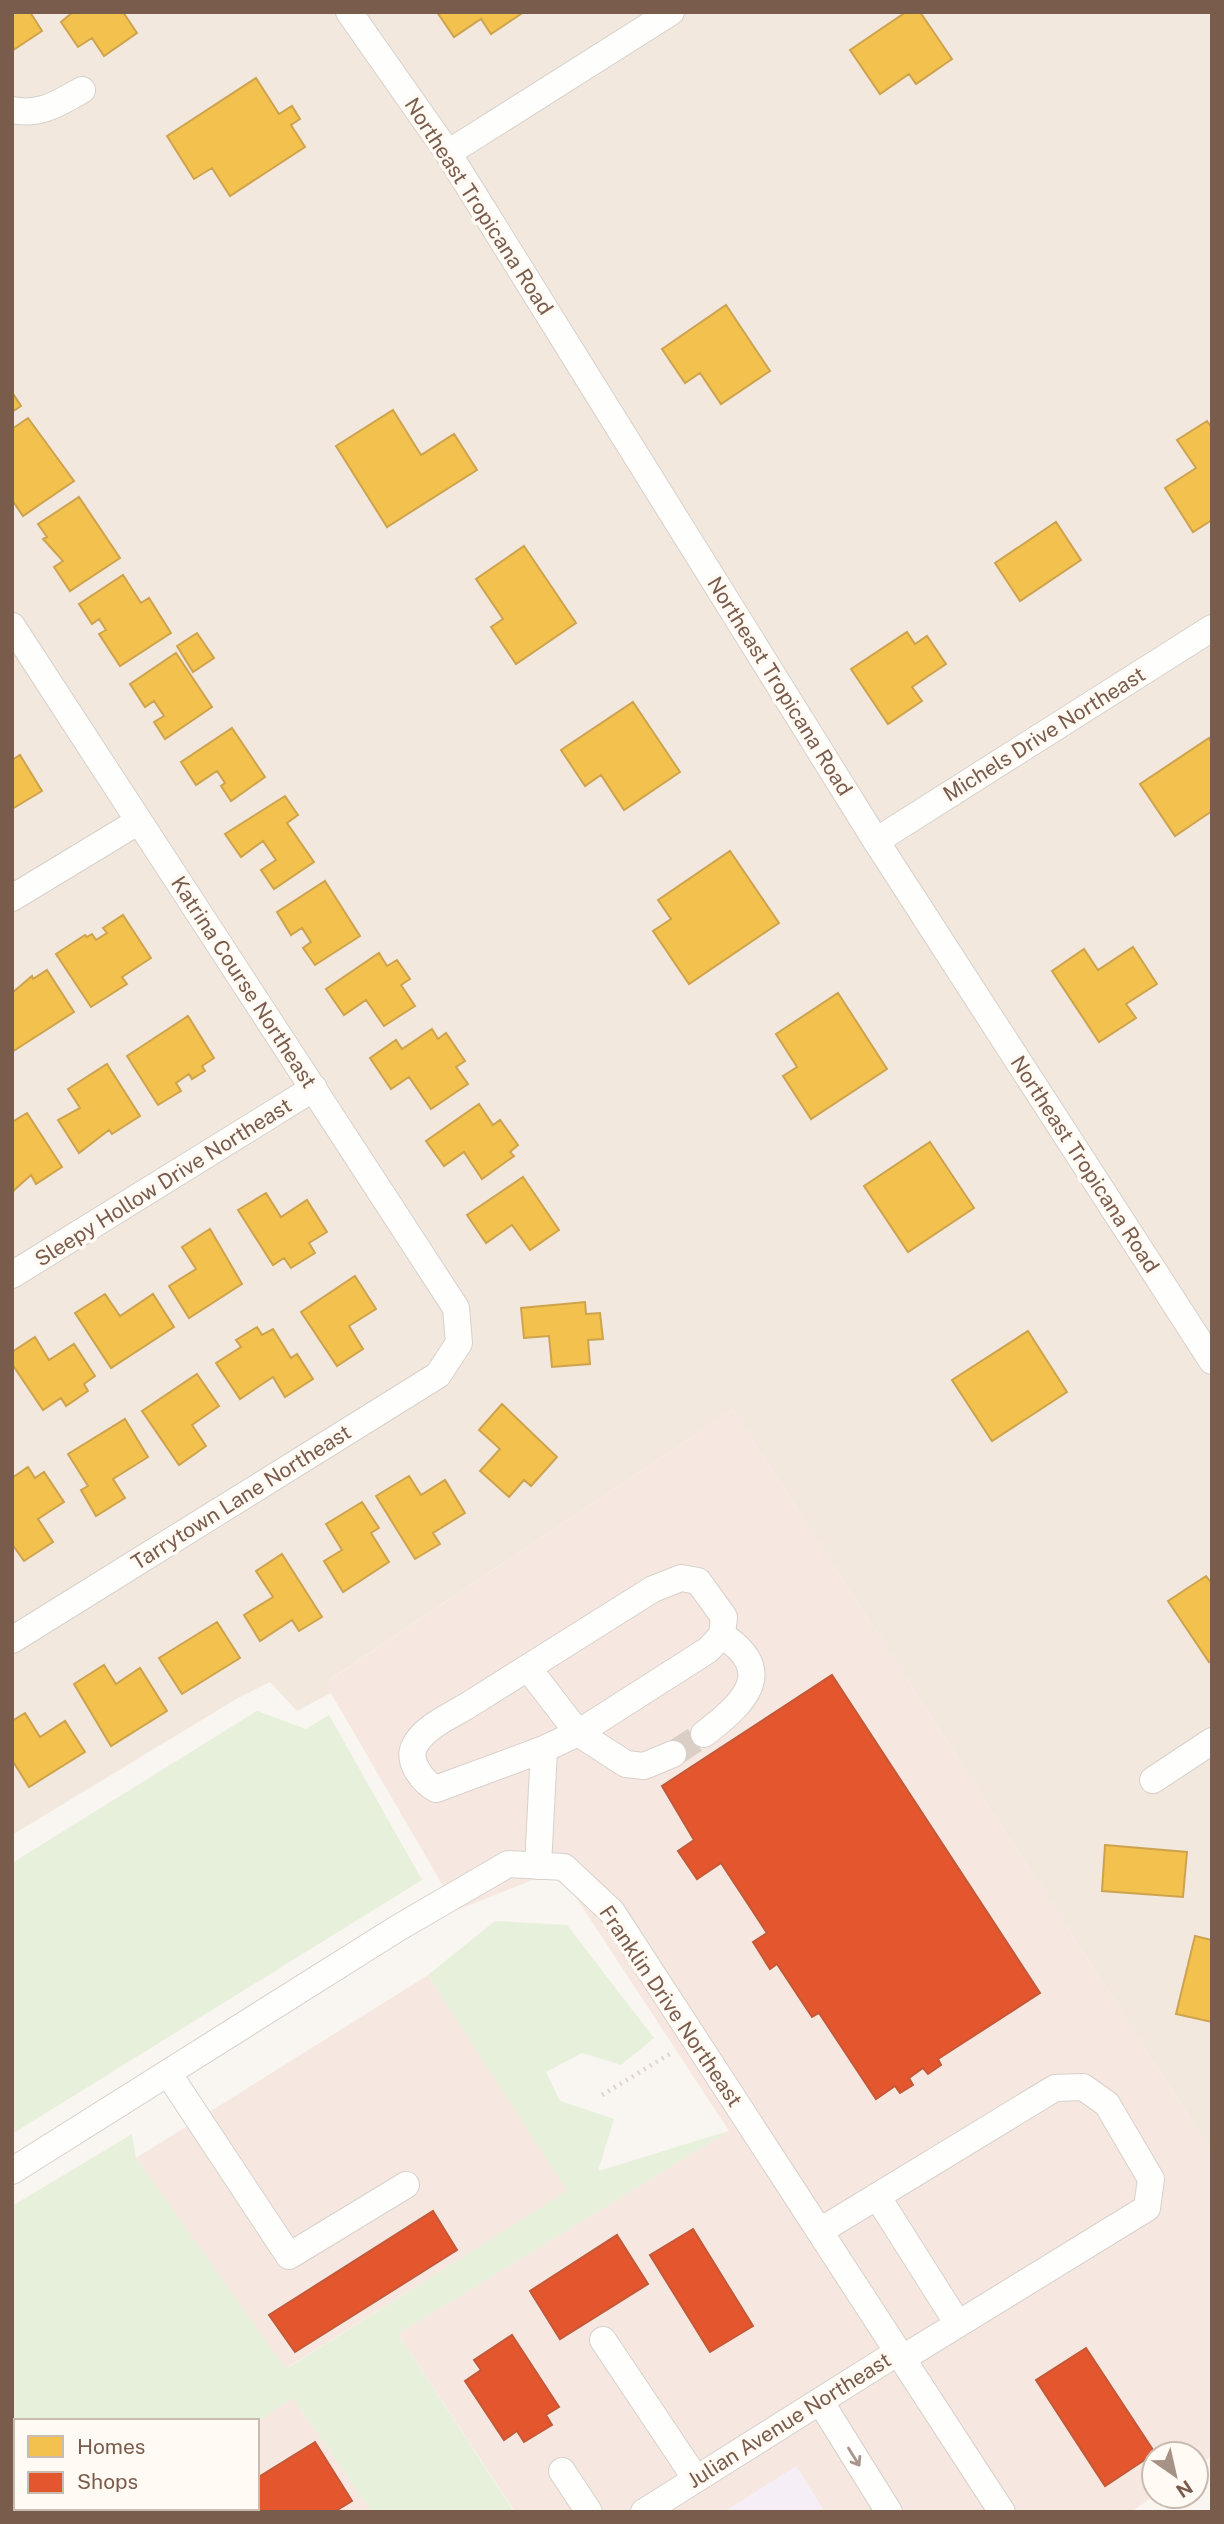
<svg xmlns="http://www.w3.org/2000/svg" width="1224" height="2524" font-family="'Public Sans',sans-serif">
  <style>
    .residential { fill: #f2e8de }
    .commercial { fill: #f6e8e1 }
    .education { fill: #f6eef6 }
    .green { fill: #e7f0db }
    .homes { fill: #f2c14e; stroke: #cea34e; stroke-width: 2 }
    .shops { fill: #e4572e; stroke: #c45837; stroke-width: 2 }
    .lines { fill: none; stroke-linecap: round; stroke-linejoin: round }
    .minor-tunnel { stroke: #d9cfc7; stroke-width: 26; stroke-dasharray: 26 13; stroke-linecap: butt }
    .minor-casing { stroke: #d7d1cb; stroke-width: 28 }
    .path { stroke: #dcd5d0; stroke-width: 4.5; stroke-dasharray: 2 5; stroke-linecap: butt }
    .minor { stroke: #fefefd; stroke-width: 26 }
    .oneway { stroke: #a8958b }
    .labels { text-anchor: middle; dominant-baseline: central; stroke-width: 7; stroke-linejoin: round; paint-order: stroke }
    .street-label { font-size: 21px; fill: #7a5c4d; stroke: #fffaf3 }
  </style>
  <rect width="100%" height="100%" fill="#f9f5f0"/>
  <path class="residential" d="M12 12H1212V2152L733 1409 326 1682 331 1693 297 1711 270 1682 238 1698 12 1835Z"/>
  <path class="commercial" d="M733 1409 1212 2152V2456L1196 2467V2454H1154V2496L1131 2512H515L398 2334 729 2131 558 1870 457 1910 325 1683Z
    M428 1975 568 2191 285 2369 136 2158Z
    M293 2398 372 2512H120L125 2508H257V2422Z"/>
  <path class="education" d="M796 2466 825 2512H724Z"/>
  <path class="green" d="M257 1711 306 1729 329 1715 422 1880 12 2134V1863Z
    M495 1921 567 1925 654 2038 621 2065 582 2053 546 2072 560 2101 614 2119 598 2171 729 2131 398 2334 514 2512H372L293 2398 257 2422 16 2421V2508H125L120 2512H12V2206L132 2134 136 2158 286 2369 567 2191 428 1975Z"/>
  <path class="homes" d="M12 12H30L42 31 12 51Z
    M123 12 137 33 104 56 92 38 78 47 61 22 73 12Z
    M437 12H524L491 34 481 19 454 37Z
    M906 12H920L952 59 916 84 909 74 880 94 850 50Z
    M256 78 279 114 292 106 300 119 291 125 305 147 230 196 212 168 194 179 167 136Z
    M726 305 770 371 721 404 700 373 685 383 662 349Z
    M12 392 21 406 12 412Z
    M393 410 421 455 454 434 477 470 387 527 336 446Z
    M28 418 74 481 23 516 12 500V429Z
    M1207 421 1212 428V520L1193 532 1165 488 1196 468 1177 440Z
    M79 497 120 558 70 591 54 567 63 561 43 539 47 537 38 524Z
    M1056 522 1081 560 1020 601 995 563Z
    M524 546 576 623 516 664 491 627 503 619 476 579Z
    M123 575 141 603 149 598 171 633 120 666 99 634 106 630 99 619 92 624 79 604Z
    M907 632 915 644 927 636 946 664 912 687 922 701 888 724 851 669Z
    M197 633 214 658 193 672 177 646Z
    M176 653 212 707 165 739 154 722 164 716 154 701 145 707 130 684Z
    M633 702 680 772 624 810 601 775 585 786 561 750Z
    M232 728 265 777 231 801 221 786 225 783 217 771 196 785 181 762Z
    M1209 738 1212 743V811L1175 836 1140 784Z
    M20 755 42 791 12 809V760Z
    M285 796 298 815 287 823 314 862 274 889 261 870 276 860 263 841 241 857 225 834Z
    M730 851 779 923 689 984 653 931 671 919 658 900Z
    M325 881 360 936 315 965 303 948 311 942 302 928 291 935 277 912Z
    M123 915 151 958 122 977 127 984 91 1007 56 954 85 935 87 937 92 934 96 940 107 933 103 928Z
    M1133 947 1157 984 1126 1004 1136 1018 1099 1042 1052 971 1084 949 1098 970Z
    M379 953 387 966 397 960 410 979 401 985 415 1006 384 1026 366 1000 344 1015 326 989Z
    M47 970 74 1012 12 1052V993L32 976 33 979Z
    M838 993 887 1069 811 1119 783 1076 797 1067 776 1034Z
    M188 1016 214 1058 202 1066 205 1071 192 1079 189 1074 176 1083 181 1091 158 1105 127 1056Z
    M432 1029 438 1039 446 1033 465 1061 456 1067 468 1084 431 1109 409 1077 391 1089 370 1058 396 1040 402 1049Z
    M107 1064 140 1116 112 1134 109 1130 79 1153 58 1120 80 1108 68 1089Z
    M479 1104 493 1125 500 1120 518 1145 510 1152 514 1156 482 1179 464 1152 444 1166 426 1141Z
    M27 1113 62 1167 36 1184 31 1175 12 1192V1122Z
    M930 1142 974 1208 908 1252 864 1186Z
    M523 1177 559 1230 530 1250 512 1225 486 1243 467 1215Z
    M266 1193 281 1217 307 1200 327 1232 309 1243 315 1253 291 1268 284 1258 273 1265 238 1210Z
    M210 1229 242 1284 189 1318 169 1286 196 1269 182 1247Z
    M355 1276 376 1309 349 1326 363 1349 337 1366 301 1312Z
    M105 1294 120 1316 153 1294 174 1327 111 1368 75 1313Z
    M585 1302 586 1314 600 1313 603 1339 588 1340 590 1364 552 1367 549 1336 524 1338 521 1308Z
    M257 1327 262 1335 273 1329 291 1358 297 1354 313 1379 285 1397 273 1377 240 1399 216 1363 241 1347 236 1340Z
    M1028 1331 1067 1392 992 1441 952 1380Z
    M35 1337 49 1360 74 1344 95 1376 84 1384 88 1391 66 1406 61 1398 43 1410 12 1364V1352Z
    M197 1374 219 1406 192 1425 206 1446 179 1465 142 1411Z
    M502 1404 557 1457 531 1486 524 1480 509 1497 480 1471 500 1449 479 1430Z
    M125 1419 148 1457 113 1479 125 1498 96 1516 81 1490 88 1486 68 1454Z
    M28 1467 35 1478 44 1472 64 1502 38 1519 53 1542 24 1561 12 1544V1478Z
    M409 1476 421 1495 445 1480 465 1513 433 1533 440 1544 415 1559 376 1496Z
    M362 1502 379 1528 371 1533 389 1562 343 1592 324 1561 342 1550 326 1524Z
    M282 1554 322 1617 299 1631 292 1620 260 1641 244 1615 273 1597 256 1571Z
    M1206 1576 1212 1584V1660L1209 1662 1168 1601Z
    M217 1622 240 1658 182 1694 159 1658Z
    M104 1665 116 1684 140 1668 167 1711 111 1746 74 1684Z
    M25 1713 40 1737 65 1721 85 1752 29 1787 12 1760V1721Z
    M1105 1845 1187 1852 1183 1897 1102 1891Z
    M1195 1936 1212 1940V2022L1176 2014Z"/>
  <path class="shops" d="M832 1675 1040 1993 938 2059 941 2065 928 2074 923 2068 909 2078 913 2085 900 2093 895 2086 876 2099 819 2013 812 2017 777 1964 770 1969 753 1942 767 1933 721 1863 697 1879 678 1851 694 1840 662 1786Z
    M433 2211 457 2250 295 2352 269 2315Z
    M693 2229 753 2326 710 2352 650 2255Z
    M617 2235 648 2284 560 2339 530 2291Z
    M512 2335 559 2407 546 2415 552 2425 524 2442 517 2431 504 2440 465 2381 481 2370 474 2360Z
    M1086 2348 1155 2453 1105 2486 1036 2380Z
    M315 2442 352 2501 334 2512H248L246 2508H257V2478Z"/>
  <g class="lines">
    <path class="minor-tunnel" d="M673 1754 704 1734"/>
    <g class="minor-casing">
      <path id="minor" d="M349 12 448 153 876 841 1212 1361
        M12 110C40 116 59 103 82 90
        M448 153 671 12
        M12 626 456 1308 459 1343 438 1375 12 1640
        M876 841 1212 628
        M12 898 139 821
        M12 1275 314 1088
        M528 1668 578 1733 626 1764 644 1766 673 1754
        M704 1734C744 1703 778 1672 722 1635
        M1153 1780 1212 1741
        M538 1866 544 1749 578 1733 708 1650 722 1635 724 1617 698 1581 681 1578 653 1589C592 1628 531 1665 470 1704 453 1715 425 1726 415 1745 406 1761 423 1782 436 1789L544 1749
        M168 2073 289 2256 406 2185
        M12 2171 398 1928 508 1864 564 1867 612 1912 1002 2512
        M877 2196 958 2324
        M820 2231 1055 2088 1083 2087 1107 2104 1151 2179 1147 2208 903 2358
        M603 2340 696 2479
        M820 2401 889 2512
        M562 2471 589 2512
        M644 2512 898 2352"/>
    </g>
    <path class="path" d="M602 2095 673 2052"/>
    <use href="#minor" class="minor"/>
  </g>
  <defs><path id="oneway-shaft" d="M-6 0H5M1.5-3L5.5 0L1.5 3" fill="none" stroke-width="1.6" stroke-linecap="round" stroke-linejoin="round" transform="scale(1.75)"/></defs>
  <use class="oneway" href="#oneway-shaft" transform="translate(854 2457) rotate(58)"/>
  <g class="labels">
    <g class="street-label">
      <text transform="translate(479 206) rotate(57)">Northeast Tropicana Road</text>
      <text transform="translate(780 686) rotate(58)">Northeast Tropicana Road</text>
      <text transform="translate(1044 734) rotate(-32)">Michels Drive Northeast</text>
      <text transform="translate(244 982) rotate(57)">Katrina Course Northeast</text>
      <text transform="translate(1085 1164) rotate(57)">Northeast Tropicana Road</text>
      <text transform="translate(163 1182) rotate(-32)">Sleepy Hollow Drive Northeast</text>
      <text transform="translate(241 1497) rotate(-32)">Tarrytown Lane Northeast</text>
      <text transform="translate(671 2006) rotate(56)">Franklin Drive Northeast</text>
      <text transform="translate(789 2420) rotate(-32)">Julian Avenue Northeast</text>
    </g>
  </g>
  <rect width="1224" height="2524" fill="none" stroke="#7a5c4d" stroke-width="28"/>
  <rect x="14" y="2419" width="245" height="91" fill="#fffaf3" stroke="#cabbb1" stroke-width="2"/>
  <rect x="28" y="2436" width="35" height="21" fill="#f2c14e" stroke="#cabbb1" stroke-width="2"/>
  <text x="77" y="2454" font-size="21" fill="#7a5c4d">Homes</text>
  <rect x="28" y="2472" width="35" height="21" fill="#e4572e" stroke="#cabbb1" stroke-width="2"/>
  <text x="77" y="2489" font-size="21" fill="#7a5c4d">Shops</text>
  <g transform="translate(1175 2475) rotate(146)"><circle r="33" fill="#fffaf3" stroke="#cabbb1" stroke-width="2"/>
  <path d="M0-5L12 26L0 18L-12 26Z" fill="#a69286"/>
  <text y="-10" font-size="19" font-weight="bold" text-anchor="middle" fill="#7a5c4d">N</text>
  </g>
</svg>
